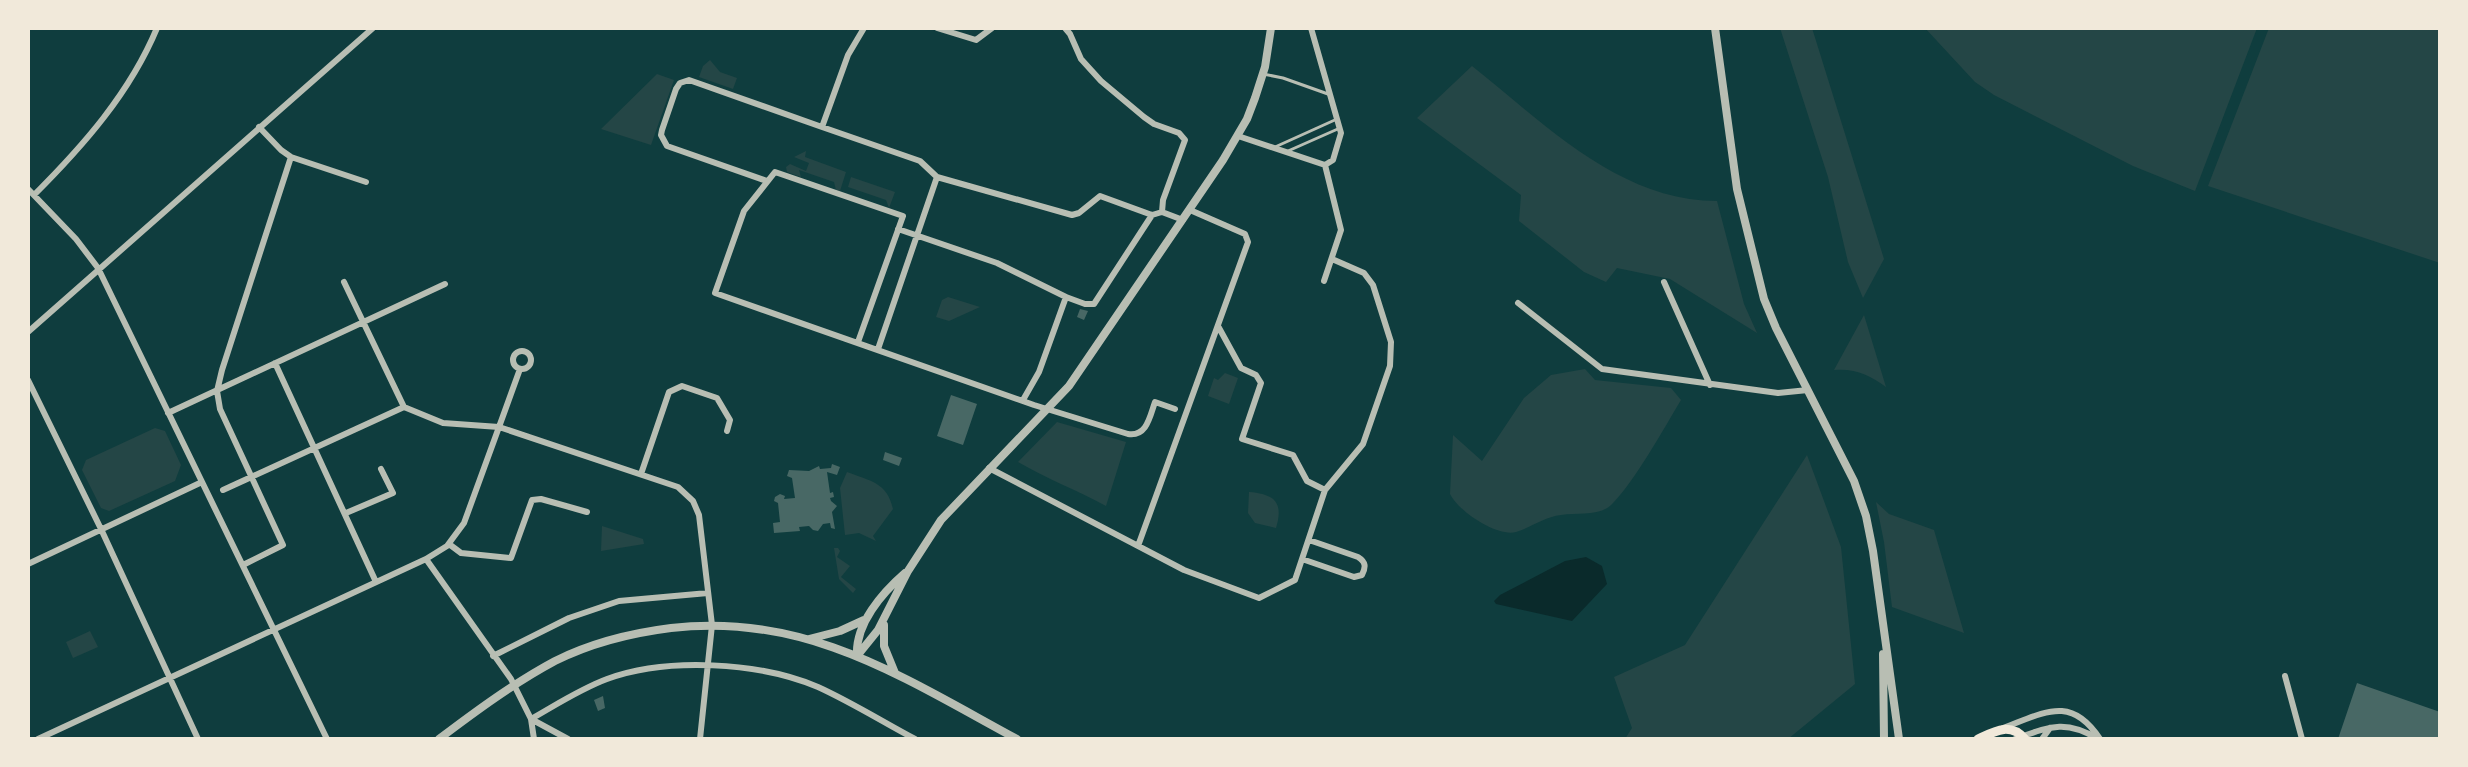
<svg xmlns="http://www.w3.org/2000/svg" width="2468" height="767" font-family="'Asap Condensed',sans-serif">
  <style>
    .green { fill: #244646 }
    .water { fill: #0a2a2b }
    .building { fill: #486865 }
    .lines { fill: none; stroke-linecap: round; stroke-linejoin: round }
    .service { stroke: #b8beb3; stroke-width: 3 }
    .minor { stroke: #b8beb3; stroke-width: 6 }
    .tertiary { stroke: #b8beb3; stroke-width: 8 }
    .secondary { stroke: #f1e9da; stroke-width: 9 }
  </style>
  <rect width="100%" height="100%" fill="#0f3d3e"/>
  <path class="green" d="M1780 28H1812L1884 259 1863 298 1848 262 1828 177Z
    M1925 28H2257L2195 191 2133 166 1994 95 1975 82Z
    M2269 28H2440V263L2208 186Z
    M710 60 720 72 737 78 733 89 699 77 703 66Z
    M1472 66C1544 123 1619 201 1717 201L1744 304 1757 333 1670 279 1617 268 1606 282 1584 272 1519 221 1521 195 1417 118Z
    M657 74 674 80 651 145 601 129Z
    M806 151 805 157 846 172 840 191 836 190 834 182 799 170 801 177 787 172 786 167 790 164 806 171 809 163 794 157Z
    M851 177 895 192 889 208 886 200 848 187Z
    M948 297 980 307 949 321 936 317 942 300Z
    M1864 315 1886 387C1870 375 1855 368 1834 370Z
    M1585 369 1595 380 1671 388 1681 400C1663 430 1636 479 1613 503 1601 517 1578 512 1561 515 1544 517 1532 527 1516 532 1497 537 1458 511 1450 494L1453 435 1482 461 1524 398 1551 375Z
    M1225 373 1238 378 1229 404 1208 396 1214 378 1218 380Z
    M1057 422 1126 442 1106 506C1077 490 1047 479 1018 462Z
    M155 428 165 431 181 465 175 481 109 511 101 508 82 470 86 460Z
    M1807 455 1841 547 1855 684 1788 739H1625L1632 728 1614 677 1685 645Z
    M847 472C870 481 887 482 893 509L873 536 876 541 859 533 845 535 840 488Z
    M1249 492C1274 494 1284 502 1276 528L1255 523 1248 513Z
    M1876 502 1889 514 1934 530 1964 633 1892 607 1884 542Z
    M602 526 643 539 644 544 601 551Z
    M834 548H838L840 551 837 557 850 566 841 577 856 589 853 593 839 579Z
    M90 631 98 647 73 658 66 642Z"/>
  <path class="water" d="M1586 557 1602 566 1607 584 1572 621 1496 604 1494 601 1500 595 1565 561Z"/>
  <path class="building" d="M1080 309 1088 311 1084 320 1077 317Z
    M951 395 977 404 963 445 937 436Z
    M885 452 902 458 899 466 883 460Z
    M832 464 840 467 837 475 827 472 830 493 833 492 834 497 830 498 831 501 837 506 832 512 835 529 831 528 830 523 823 524 818 531 813 530 809 526 799 527 800 531 774 533 773 523 780 522 778 503 774 501 775 497 780 494 785 496 784 499 795 498 792 478 787 476 789 470 809 471 819 466 820 469 831 468Z
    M2357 683 2440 712V739H2338Z
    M603 696 605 708 598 711 594 700Z"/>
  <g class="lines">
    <path class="service" d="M1263 74 1283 78 1328 94
      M1275 147 1337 119
      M1288 151 1340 128"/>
    <path class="minor" d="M937 28 976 40 992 28
      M1065 28 1070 34 1081 59 1101 81 1144 117 1154 124 1179 133 1185 140 1163 200 1162 212
      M1311 28 1341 133 1333 160 1325 165
      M259 127 281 150 291 157
      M822 127 920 161 937 177
      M1238 136 1325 165 1341 230 1324 281
      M767 181 667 146 661 135 662 130 676 89 680 83 689 80 822 127 848 55 864 28
      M28 189 76 239 98 268 327 739
      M34 195C83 146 130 93 157 28
      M898 229 997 263 1066 297
      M344 282 404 407 443 423 499 427 520 369
      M1664 282 1710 385
      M1518 303 1602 369 1778 393 1808 390
      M1218 326 1241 368 1256 375 1261 383 1242 439 1293 455 1307 481 1325 490
      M28 332 373 28
      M858 342 903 216 775 172 744 211 715 293 1034 405 1128 434C1147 437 1150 416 1155 402L1175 409
      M878 349 937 177 1072 215 1079 213 1100 196 1152 215 1162 212 1183 220
      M513 360a9 9 0 1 1 18 0a9 9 0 1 1-18 0Z
      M275 363 376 582
      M28 380 101 529 198 739
      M1023 400 1039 372 1066 297 1085 304H1094L1152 215
      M168 413 445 284
      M989 468 1184 570 1259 598 1295 580 1325 490 1363 444 1390 366 1391 342 1373 285 1364 273 1332 259
      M641 474 669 392 682 386 717 398 730 420 727 431
      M223 490 404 407
      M346 513 393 493 381 469
      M449 544 461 553 511 558 532 500 541 499 587 512
      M1138 546 1248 242 1245 234 1190 210
      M1302 559 1354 577 1362 575C1366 567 1366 562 1358 557L1309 540
      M28 564 202 482
      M243 565 283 545 220 409 217 391 222 370 291 157 366 182
      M493 656 569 618 619 601 708 593
      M2285 676 2302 739
      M531 719C556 705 580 689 607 679 667 657 759 662 818 687 851 702 883 722 915 739
      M531 719 568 739
      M2003 728C2046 712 2071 695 2100 739
      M38 739 426 559
      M534 739 531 719 511 679 426 559 447 546 464 523 499 427 678 487 693 501 699 515 712 625 700 739
      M2015 739C2049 727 2065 719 2098 739
      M2042 739 2050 728"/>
    <path class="tertiary" d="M1715 28 1737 189 1764 299 1776 328 1854 481 1866 516 1873 551 1899 739
      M884 625V646L895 673
      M809 639 840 631 864 620
      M1883 654 1884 739
      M857 656 878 630 908 571 941 520 1069 386 1223 160 1247 119 1255 98 1265 67 1271 28
      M857 656C855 624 882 593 905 573
      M439 739C476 711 514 683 555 661 591 643 631 633 671 628 806 612 904 678 1017 739"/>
    <path class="secondary" d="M1978 739C1995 731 2010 722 2025 739"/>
  </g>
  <rect width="2468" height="767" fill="none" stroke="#f1e9da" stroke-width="60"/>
</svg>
